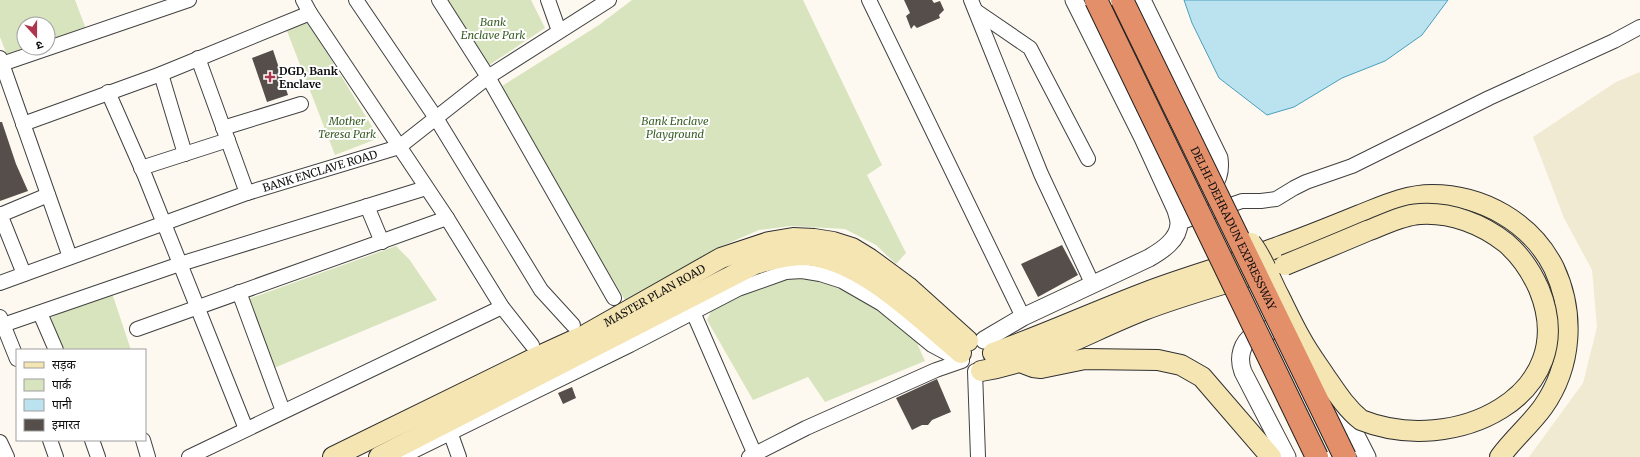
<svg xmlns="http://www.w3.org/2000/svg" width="1640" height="457" font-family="Merriweather,'Noto Sans Devanagari',serif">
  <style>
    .farmland { fill: #f0ead3 }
    .green { fill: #d7e4bd }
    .water { fill: #bbe2ef; stroke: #4a9fbd }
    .building { fill: #554e4b }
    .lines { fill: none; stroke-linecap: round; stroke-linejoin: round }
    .minor-casing { stroke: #414141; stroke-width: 16 }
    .tertiary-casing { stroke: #414141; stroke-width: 19 }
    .secondary-casing { stroke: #303030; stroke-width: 22 }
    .minor { stroke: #fff; stroke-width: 14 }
    .tertiary { stroke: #fff; stroke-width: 17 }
    .secondary { stroke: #f5e5b3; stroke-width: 20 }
    .secondary-bridge-casing { stroke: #303030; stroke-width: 22; stroke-linecap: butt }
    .motorway-bridge-casing { stroke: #1f1f1f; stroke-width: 24; stroke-linecap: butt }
    .secondary-bridge { stroke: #f5e5b3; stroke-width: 20 }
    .motorway-bridge { stroke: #e38f69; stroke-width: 22 }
    .poi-dot { fill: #ad364c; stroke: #fff; stroke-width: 1.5 }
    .labels { text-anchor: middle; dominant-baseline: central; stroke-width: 4; stroke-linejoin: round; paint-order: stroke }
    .park-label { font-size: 11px; font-style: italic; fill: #395e26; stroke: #fff }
    .poi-label { font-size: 11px; font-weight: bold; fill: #0e0e0e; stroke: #fff; text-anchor: start }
    .street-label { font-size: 11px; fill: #0e0e0e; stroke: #fff }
  </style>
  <rect width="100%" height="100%" fill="#fdf9f0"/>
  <path class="farmland" d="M1640 72V457H1529L1583 383 1597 327 1592 270 1564 218 1533 137 1616 82Z"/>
  <path class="green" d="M0 0H75L86 29 48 41V24H24V48H28L7 55 0 37Z
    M442 0H531L545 28 483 69Z
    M632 0H803L882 165 867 175 906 253 896 264 876 245 845 229 791 226 759 230 715 249 628 305 499 88 599 25Z
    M307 20 379 138 335 155 287 31Z
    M396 246 409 259 437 300 262 373 240 302Z
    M786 271 830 276 876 301 913 334 925 361 825 402 808 377 753 400 707 320 715 303Z
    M111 290 131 350H62L50 318Z"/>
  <path class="water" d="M1184 0H1448L1422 35 1385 61 1342 78 1294 107 1267 115 1219 78 1192 23Z"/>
  <path class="building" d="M904 0H932L934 3 940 1 944 10 939 15 940 18 917 28 914 25 911 29 906 16 910 13Z
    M273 50 288 95 267 102 252 58Z
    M0 122H2L16 164 28 191 0 201Z
    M1062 245 1078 275 1038 297 1021 264Z
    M937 379 951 412 932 420 928 425H922L912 430 896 398Z
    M572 387 576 398 563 404 558 393Z"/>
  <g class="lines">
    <g class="minor-casing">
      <g id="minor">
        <path d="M303 0 310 13"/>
        <path d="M356 0 436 118 541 290 573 325"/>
        <path d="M439 0 488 77 614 298"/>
        <path d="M548 0 559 31"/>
        <path d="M869 0 1023 317"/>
        <path d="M971 0 1041 174 1093 285"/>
        <path d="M976 11 1030 48 1088 159"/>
        <path d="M0 58 70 257"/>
        <path d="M198 58 247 193"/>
        <path d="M2 64 189 0"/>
        <path d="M161 74 185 154"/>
        <path d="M108 92 145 176 246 429"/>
        <path d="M23 124 161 74 310 13 447 218 502 307 532 345"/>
        <path d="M223 128 301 104"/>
        <path d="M141 168 228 140"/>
        <path d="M367 206 382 242"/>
        <path d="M0 214 24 274"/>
        <path d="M0 215 48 195"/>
        <path d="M1179 223 1242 201H1261L1276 199 1294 188 1306 182 1352 166 1489 98 1614 41 1640 27"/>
        <path id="s1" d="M0 283 247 193 399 147 488 77 609 0"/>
        <path d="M239 292 283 411"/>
        <path d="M693 312 756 457"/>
        <path d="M40 313 56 350"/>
        <path d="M0 317 17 359"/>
        <path d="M3 325 180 264 426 188"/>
        <path d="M137 329 447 218"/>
        <path d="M975 371 978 457"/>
        <path d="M448 426 459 457"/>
        <path d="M50 440 56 457"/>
        <path d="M92 440 98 457"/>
        <path d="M143 440 148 457"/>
        <path d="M0 442 7 457"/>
        <path d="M189 457 502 307"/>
        <path d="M401 457 630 345 738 289 786 272 802 271 820 274 842 281 882 304 932 345 960 360"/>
        <path d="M749 457 806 428 936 370 962 361"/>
      </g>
    </g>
    <g class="tertiary-casing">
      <path id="tertiary" d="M1142 0 1219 158C1223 188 1204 193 1183 206
        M984 340 1023 317 1149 258C1161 251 1179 240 1179 223 1179 219 1177 214 1176 210L1143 138 1074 0
        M1340 404 1367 457
        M1287 457 1243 372C1231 341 1266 315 1290 339"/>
    </g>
    <g class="secondary-casing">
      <g id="secondary">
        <path d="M993 353C1044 335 1094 312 1144 293 1188 276 1234 264 1278 247 1306 237 1333 226 1360 215 1383 206 1406 195 1432 195 1482 195 1531 222 1554 268 1575 313 1572 366 1543 407 1530 425 1513 439 1500 457"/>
        <path d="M1020 362 1033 367 1041 368 1085 359 1158 360 1181 365 1202 377 1271 457"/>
        <path d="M981 371C1039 362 1090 331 1144 310 1185 294 1229 283 1271 269"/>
        <path id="s2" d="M333 457 539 356 585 335 721 258 769 242 793 238 814 239 833 242 852 248 870 259 908 287 968 341"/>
        <path d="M379 457 755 264C771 260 786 255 803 255 860 257 919 318 961 353"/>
      </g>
    </g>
    <use href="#minor" class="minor"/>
    <use href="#tertiary" class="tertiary"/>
    <use href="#secondary" class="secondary"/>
    <g class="secondary-bridge-casing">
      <path id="secondary-bridge" d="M1251 243C1263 258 1270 279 1279 296 1286 310 1293 325 1301 339 1308 352 1317 364 1325 376 1336 392 1346 408 1361 420 1453 457 1583 396 1539 289 1531 271 1520 255 1506 243 1482 224 1451 212 1420 214 1401 215 1384 225 1367 231 1339 243 1312 254 1285 265"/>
    </g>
    <g class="motorway-bridge-casing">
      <g id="motorway-bridge">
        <path d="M1096 0 1317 457"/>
        <path id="s3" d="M1122 0 1345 457"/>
      </g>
    </g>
    <use href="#secondary-bridge" class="secondary-bridge"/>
    <use href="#motorway-bridge" class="motorway-bridge"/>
  </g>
  <path class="poi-dot" d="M268 71h4v4h4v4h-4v4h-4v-4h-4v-4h4z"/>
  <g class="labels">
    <g class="park-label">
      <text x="493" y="22">Bank<tspan x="493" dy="13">Enclave Park</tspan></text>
      <text x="347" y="121">Mother<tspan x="347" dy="13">Teresa Park</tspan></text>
      <text x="675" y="121">Bank Enclave<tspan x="675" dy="13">Playground</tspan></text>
    </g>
    <g class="poi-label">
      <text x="279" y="71">DGD, Bank<tspan x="279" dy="13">Enclave</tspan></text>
    </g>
    <g class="street-label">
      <text stroke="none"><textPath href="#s1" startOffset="339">BANK ENCLAVE ROAD</textPath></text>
      <text stroke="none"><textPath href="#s3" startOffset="254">DELHI-DEHRADUN EXPRESSWAY</textPath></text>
      <text stroke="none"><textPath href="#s2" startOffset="360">MASTER PLAN ROAD</textPath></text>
    </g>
  </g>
  <rect x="16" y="349" width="130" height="92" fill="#ffffff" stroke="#9f9f9f"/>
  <rect x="24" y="362" width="20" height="6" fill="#f5e5b3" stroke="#9f9f9f"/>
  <text x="52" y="369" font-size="12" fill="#0e0e0e">सड़क</text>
  <rect x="24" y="379" width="20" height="12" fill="#d7e4bd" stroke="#9f9f9f"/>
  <text x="52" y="389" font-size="12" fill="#0e0e0e">पार्क</text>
  <rect x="24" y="399" width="20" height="12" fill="#bbe2ef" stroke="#9f9f9f"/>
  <text x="52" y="409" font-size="12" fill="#0e0e0e">पानी</text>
  <rect x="24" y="419" width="20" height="12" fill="#554e4b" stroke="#9f9f9f"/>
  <text x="52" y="429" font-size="12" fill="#0e0e0e">इमारत</text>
  <g transform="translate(36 36) rotate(159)"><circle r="19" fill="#ffffff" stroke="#9f9f9f"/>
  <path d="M0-3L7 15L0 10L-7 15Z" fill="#ad364c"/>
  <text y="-6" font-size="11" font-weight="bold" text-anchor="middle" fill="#0e0e0e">उ</text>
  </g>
</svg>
